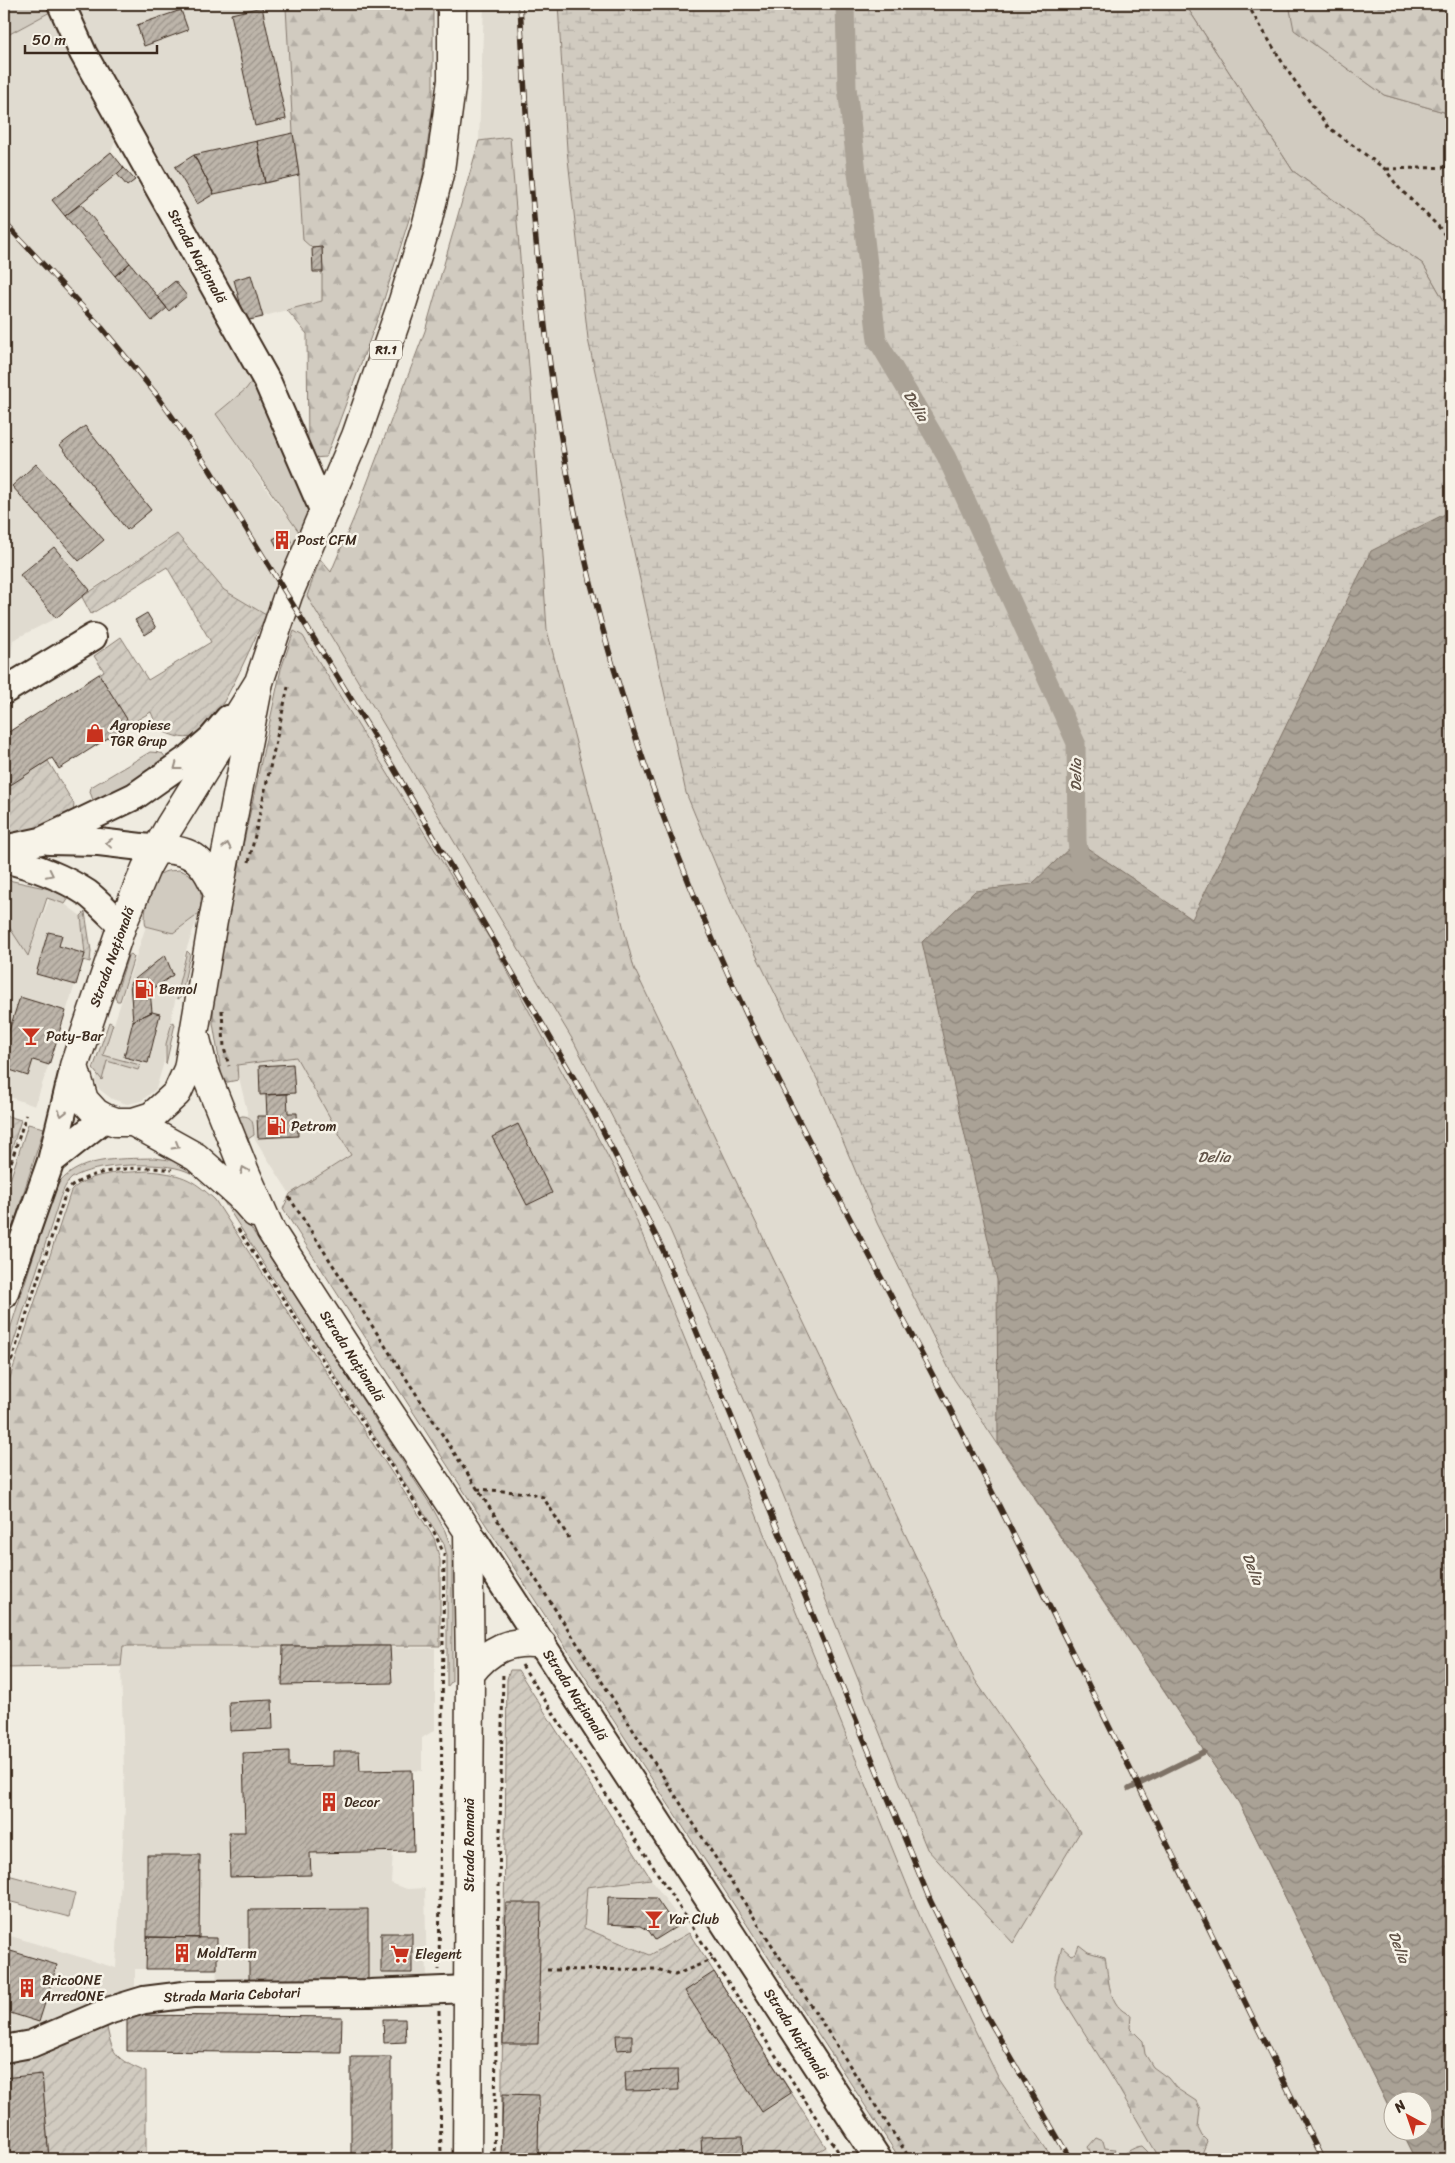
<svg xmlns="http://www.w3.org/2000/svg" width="1455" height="2163" font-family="Sriracha,sans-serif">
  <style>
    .built { fill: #e0dbd0 }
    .grass { fill: #d1cbc0; stroke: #867a6f }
    .forest { fill: url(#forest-firs); stroke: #867a6f }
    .wetland { fill: url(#wetland-marsh); stroke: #867a6f }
    .garden { fill: url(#garden-furrows); stroke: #867a6f }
    .water { fill: url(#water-waves); stroke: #7e7266 }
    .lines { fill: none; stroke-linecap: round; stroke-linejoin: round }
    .stream { stroke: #7e7266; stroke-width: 5.5 }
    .canal { stroke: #aaa296; stroke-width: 19 }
    .building { fill: url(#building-hatch); stroke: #3b2a1e }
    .minor-casing { stroke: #3b2a1e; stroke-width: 30 }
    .major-casing { stroke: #3b2a1e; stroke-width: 31 }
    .path { stroke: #3b2a1e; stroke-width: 3; stroke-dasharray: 4 4; stroke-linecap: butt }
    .minor { stroke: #f7f3e8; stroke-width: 26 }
    .major { stroke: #f7f3e8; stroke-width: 28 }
    .rail-casing { stroke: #3b2a1e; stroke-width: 5.5 }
    .rail { stroke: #f7f3e8; stroke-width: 4; stroke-dasharray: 11; stroke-linecap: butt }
    .oneway { stroke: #998e83 }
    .labels { text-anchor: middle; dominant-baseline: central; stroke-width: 5; stroke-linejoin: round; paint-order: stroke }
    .shield { fill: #f7f3e8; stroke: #73665b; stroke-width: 1 }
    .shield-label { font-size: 12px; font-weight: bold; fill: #3b2a1e }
    .street-label { font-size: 14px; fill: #3b2a1e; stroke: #f7f3e8 }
    .poi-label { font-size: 14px; fill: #3b2a1e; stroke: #f7f3e8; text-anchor: start }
    .water-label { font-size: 15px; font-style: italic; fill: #625448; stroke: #f7f3e8 }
  </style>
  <defs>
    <pattern id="forest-firs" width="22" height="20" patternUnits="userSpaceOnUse" patternTransform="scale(1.25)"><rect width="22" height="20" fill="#d1cbc0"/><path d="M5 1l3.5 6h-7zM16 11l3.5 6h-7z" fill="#b4aea5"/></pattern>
    <pattern id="wetland-marsh" width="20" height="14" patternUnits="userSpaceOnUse" patternTransform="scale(1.25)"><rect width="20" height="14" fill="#d1cbc0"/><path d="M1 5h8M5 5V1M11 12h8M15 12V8" fill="none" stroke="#b4aea5"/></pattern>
    <pattern id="garden-furrows" width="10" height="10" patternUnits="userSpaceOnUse" patternTransform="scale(1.25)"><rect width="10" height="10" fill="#d1cbc0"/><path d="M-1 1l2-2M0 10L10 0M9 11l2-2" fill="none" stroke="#b4aea5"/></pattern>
    <pattern id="water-waves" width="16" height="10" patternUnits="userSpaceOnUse" patternTransform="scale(1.25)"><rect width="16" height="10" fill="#aaa296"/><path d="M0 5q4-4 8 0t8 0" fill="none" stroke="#8c847a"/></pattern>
    <pattern id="building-hatch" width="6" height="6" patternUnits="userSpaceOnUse" patternTransform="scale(1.25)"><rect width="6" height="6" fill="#bdb5aa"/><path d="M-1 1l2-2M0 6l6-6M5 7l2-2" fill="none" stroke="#9b938a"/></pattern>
  </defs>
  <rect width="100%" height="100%" fill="#efebe0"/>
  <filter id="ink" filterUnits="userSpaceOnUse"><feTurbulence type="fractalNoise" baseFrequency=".02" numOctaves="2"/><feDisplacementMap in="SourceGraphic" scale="10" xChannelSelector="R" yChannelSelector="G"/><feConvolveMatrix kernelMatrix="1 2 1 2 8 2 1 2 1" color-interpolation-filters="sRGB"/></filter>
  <g filter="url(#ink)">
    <path class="built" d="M74 4H294L286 7 293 133 299 175 303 240 312 248 322 247V301L245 321 98 58Z
      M484 4H558L567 150 588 339 686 793 736 914 818 1081 954 1379 1239 1803 1392 2114V2130L1401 2131 1415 2159H1053L999 2079 923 1924 618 1175 491 941 303 636 224 590 177 534 90 590 56 618 13 640 11 660 4 663V37L52 11 118 134 111 152 153 203 255 377 246 389 216 414 274 500 331 572 355 515 425 331 479 141Z
      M51 894 81 916 85 954 35 1106 4 1095V919L28 956Z
      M199 914 185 953 166 1044 164 1062 156 1089 141 1101 127 1104 112 1099 99 1089 95 1082 146 926 173 933Z
      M296 1057 351 1155 290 1194 253 1136 236 1065Z
      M123 1646 435 1648V1730L422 1738V1771L412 1770 414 1851H393L391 1883 407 1889 425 1888 427 1983 216 1982 217 1969H135V1990L4 2041V1934L116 1968 125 1806 121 1666Z
      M651 1879 689 1933 650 1955 584 1928 587 1887Z
      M826 2147 833 2159H806Z"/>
    <path class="grass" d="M4 4H48L52 11 4 37Z
      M1185 4H1289L1295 30 1384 95 1451 114V313L1423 264 1293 171Z
      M255 377 310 507 299 532 216 414 246 389Z
      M150 752 162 753 166 758V765L97 802 93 800 90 792 91 787Z
      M179 870C202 877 204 893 199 914L173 933 146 926C142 914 151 878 164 872 168 870 175 871 179 870Z
      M4 879 49 889 69 898 65 904 47 898 28 956 4 919Z
      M187 951 190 954 181 997 178 999 176 995Z
      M131 954 134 957 120 1001H117L115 998 128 956Z
      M109 1022 113 1024 103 1055 140 1065 138 1070 107 1061 102 1080 93 1069Z
      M172 1022 175 1024 166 1064V1044Z
      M242 1116C254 1116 253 1125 254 1135L248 1139H245L238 1118Z
      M28 1124 44 1128 4 1255V1199Z
      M154 1158 186 1162 236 1205 432 1507 445 1531 452 1550V1681L447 1687V1556L444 1544 224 1202C215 1190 201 1177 186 1171 162 1161 94 1163 72 1178 66 1183 63 1191 60 1198L4 1372V1348L55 1189C75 1156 119 1159 154 1158Z
      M4 1874 75 1893 69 1917 4 1900Z
      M1096 2138 1103 2141 1105 2148 1115 2149 1113 2153 1115 2156C1125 2156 1131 2147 1142 2146L1155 2159H1094L1088 2147Z"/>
    <path class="forest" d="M294 4H433V106L423 175 379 315 326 457 313 458 308 448 307 334 287 310 322 301V247L312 248 303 240 299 175 293 133 286 7Z
      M1289 4H1451V114L1384 95 1294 30Z
      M510 137 531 391 547 630 634 968 975 1680 1080 1832 1013 1943 927 1849 749 1411 670 1230 574 1042 307 596 320 559 331 572 355 515 425 331 479 141Z
      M294 631 303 636 491 941 618 1175 923 1924 999 2079 1053 2159H900L469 1499 283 1209 290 1194 351 1155 296 1057 237 1065 238 1080 223 1083 213 1023 214 981 281 669Z
      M148 1171C180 1174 191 1177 215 1200L434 1538 440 1560V1646H123L121 1666 4 1668V1396L71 1191C90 1171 123 1173 148 1171Z
      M1079 1945 1088 1952 1105 1957C1109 1977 1107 2007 1131 2015L1130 2028 1143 2041 1145 2054 1153 2067 1168 2078 1176 2088 1196 2101 1200 2109 1198 2128 1202 2136 1207 2141 1200 2159H1160L1109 2072 1055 1986V1975L1062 1947 1071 1955 1076 1953Z"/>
    <path class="wetland" d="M558 4H1185L1293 171 1423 264 1451 313V1253L1178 1554 1451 2159H1415L1401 2131 1422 2130V2100H1392V2114L1239 1803 954 1379 877 1223 818 1081 736 914 686 793 588 339 567 150Z"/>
    <path class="garden" d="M177 534 224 590 266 615C253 640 219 727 195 736 182 741 169 734 158 729L151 712 130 724 99 674 104 671 94 656 121 637 148 680 211 642 167 567 91 614 82 597Z
      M48 761 74 804 73 813 40 827 4 836V778L9 785Z
      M85 912 91 951 90 962 83 960 85 954 81 916Z
      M4 1115 21 1120 4 1173Z
      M510 1670H518L651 1879 587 1887 584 1928 650 1955 689 1933 826 2147 806 2159H501L507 1679Z
      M106 2022C112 2055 115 2059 146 2072V2159H49L42 2075 4 2078V2061Z"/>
    <path class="water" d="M1451 511V2159H1415L1401 2131 1422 2130V2100H1392V2114L1239 1803 998 1443 997 1280 922 942 975 891 1032 884 1077 841 1192 919 1371 551Z"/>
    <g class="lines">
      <path class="stream" d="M1129 1789 1204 1752"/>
      <path class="canal" d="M845 4 847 88 877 340 946 456 1076 743 1077 841 1080 866"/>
    </g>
    <path class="building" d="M262 7 286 119 255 126 231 14Z
      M181 10 188 30 144 46 137 25Z
      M293 133 299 175 265 183 257 141Z
      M257 141 265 183 214 194 194 155Z
      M111 152 124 168 65 216 52 200Z
      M194 155 214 194 197 204 175 167Z
      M124 168 135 180 127 186 117 174Z
      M81 204 130 263 115 276 65 216Z
      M322 247 323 272H313L312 248Z
      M130 263 167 308 152 321 115 276Z
      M251 275 263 317 245 321 234 280Z
      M175 281 187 296 169 311 157 296Z
      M85 426 151 510 127 530 60 445Z
      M36 464 104 540 79 561 12 486Z
      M286 532 291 542 278 549 273 539Z
      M54 547 90 590 56 618 20 575Z
      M147 613 156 628 145 635 135 620Z
      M99 674 130 724 59 769 52 758 9 786 4 778V735Z
      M48 932 62 935 59 946 85 954 76 985 36 974Z
      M165 955 173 975 150 991 152 1012 133 1021 130 983Z
      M20 997 66 1011 49 1065 33 1060 28 1076 4 1068V1046Z
      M152 1012 160 1014 148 1063 124 1057 133 1021Z
      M293 1064 295 1093 260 1095 259 1066Z
      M287 1094 288 1113H297L298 1136 258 1138 257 1116H267L266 1095Z
      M518 1124 552 1193 527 1205 492 1137Z
      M283 1646H390L392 1683 282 1685Z
      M272 1700 273 1729 230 1731 229 1702Z
      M289 1751V1767L333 1766V1751H359L360 1771 412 1770 414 1851 310 1853 311 1875 230 1877 229 1832H245L243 1753Z
      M4 1789 8 1790 4 1804Z
      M147 1855H200L199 1938 147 1937Z
      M608 1897 656 1898 676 1927 655 1940 649 1931 640 1926 607 1924Z
      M506 1903H541L538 2044H503Z
      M368 1909V1982H249V1910Z
      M381 1933H412V1973H381Z
      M147 1937 217 1938V1969H146Z
      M4 1949 57 1965 39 2022 4 2011Z
      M714 1972 791 2093 762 2112 685 1991Z
      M127 2015 342 2017 341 2053 127 2051Z
      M383 2019H405L406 2042 384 2043Z
      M616 2035H632V2049L617 2050Z
      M351 2057H391V2159H351Z
      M678 2070 679 2090 626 2091 625 2071Z
      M42 2074 49 2159H4V2078Z
      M503 2094 539 2095 538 2159H501Z
      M743 2136 744 2159H702L701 2137Z"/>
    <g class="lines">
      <g class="minor-casing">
        <path id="minor" d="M61 4 83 53 268 383 324 512
          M4 691 93 637
          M49 841 99 842 158 849
          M4 849 41 841 135 796 189 758 212 738 228 719
          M4 859C33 866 61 876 87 893 99 902 110 915 122 925
          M51 1161 105 1118
          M4 1295 51 1161 74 1066
          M468 1531 878 2159
          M4 2049 31 2044 111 2010 144 2000 192 1994 370 1993 468 1989"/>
      </g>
      <g class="major-casing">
        <path id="major" d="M259 682 169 827 146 868 122 925 74 1066 84 1100 96 1113 105 1118 116 1122H133L152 1116 177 1093 188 1069 213 921 259 682 288 595 356 436 403 301 427 223 440 170 452 80V4
          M158 849C194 849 205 861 218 894
          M196 1039 203 1067 245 1172 271 1231 350 1353 468 1531 470 1674 467 2159
          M133 1122 196 1157 239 1195 255 1213
          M470 1674C489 1649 510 1639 542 1644"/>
      </g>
      <path class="path" d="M1247 4 1287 70 1328 127 1385 169 1399 188 1438 226 1451 243
        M1386 169 1451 167
        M249 862 288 687
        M222 1010 224 1048 229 1066
        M4 1185 26 1115
        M289 1197 910 2159
        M238 1229 434 1532 444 1554 439 1970
        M4 1384 66 1192C86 1168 142 1165 172 1170
        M477 1489 529 1493 543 1497 569 1538
        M522 1665 843 2159
        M547 1970 657 1969 675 1975 713 1959
        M439 2011 441 2159
        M494 2159 503 1671"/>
      <use href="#minor" class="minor"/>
      <use href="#major" class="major"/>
      <g class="rail-casing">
        <path id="rail" d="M520 4C531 229 548 444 612 662 647 781 692 898 745 1011 806 1141 877 1267 943 1395 1072 1648 1197 1904 1322 2159
          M4 222 102 328 156 394 210 470 393 767 594 1113 663 1250 930 1900 985 2013 1070 2159"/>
      </g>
      <use href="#rail" class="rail"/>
    </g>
    <defs><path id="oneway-chevron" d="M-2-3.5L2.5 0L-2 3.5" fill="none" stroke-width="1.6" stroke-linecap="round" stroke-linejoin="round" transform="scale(1.25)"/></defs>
    <g class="oneway">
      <use href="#oneway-chevron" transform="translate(177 767) rotate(143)"/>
      <use href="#oneway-chevron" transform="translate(109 843) rotate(-174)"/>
      <use href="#oneway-chevron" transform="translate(227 846) rotate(-79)"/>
      <use href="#oneway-chevron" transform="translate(50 874) rotate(26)"/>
      <use href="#oneway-chevron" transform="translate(62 1113) rotate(104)"/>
      <use href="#oneway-chevron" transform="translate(176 1146) rotate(30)"/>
      <use href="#oneway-chevron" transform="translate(244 1170) rotate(-113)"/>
    </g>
  </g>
  <defs>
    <g id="building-bare" transform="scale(1.5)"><path d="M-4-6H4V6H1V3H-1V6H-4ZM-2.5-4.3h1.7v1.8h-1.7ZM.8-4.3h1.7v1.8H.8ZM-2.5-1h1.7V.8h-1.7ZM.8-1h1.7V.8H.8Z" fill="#c8321e" stroke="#f7f3e8" stroke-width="2.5" paint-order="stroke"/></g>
    <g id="shop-bare" transform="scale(1.5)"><path d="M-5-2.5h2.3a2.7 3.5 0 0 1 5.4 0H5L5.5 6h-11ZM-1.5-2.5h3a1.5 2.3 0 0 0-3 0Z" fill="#c8321e" stroke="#f7f3e8" stroke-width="2.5" paint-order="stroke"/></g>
    <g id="fuel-bare" transform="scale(1.5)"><path d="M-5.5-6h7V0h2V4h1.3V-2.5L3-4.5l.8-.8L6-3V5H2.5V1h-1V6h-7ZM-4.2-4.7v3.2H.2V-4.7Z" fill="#c8321e" stroke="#f7f3e8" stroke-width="2.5" paint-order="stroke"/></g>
    <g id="bar-bare" transform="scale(1.5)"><path d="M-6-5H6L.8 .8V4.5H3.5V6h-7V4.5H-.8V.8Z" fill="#c8321e" stroke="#f7f3e8" stroke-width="2.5" paint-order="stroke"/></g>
    <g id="supermarket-bare" transform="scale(1.5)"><path d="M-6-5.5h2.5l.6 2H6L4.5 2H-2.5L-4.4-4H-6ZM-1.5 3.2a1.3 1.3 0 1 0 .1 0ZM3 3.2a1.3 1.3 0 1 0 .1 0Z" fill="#c8321e" stroke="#f7f3e8" stroke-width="2.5" paint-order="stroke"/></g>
  </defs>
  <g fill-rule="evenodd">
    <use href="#building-bare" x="282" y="540"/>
    <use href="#shop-bare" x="95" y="733"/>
    <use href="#fuel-bare" x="144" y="989"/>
    <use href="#bar-bare" x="31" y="1036"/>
    <use href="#fuel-bare" x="276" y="1126"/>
    <use href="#building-bare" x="329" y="1802"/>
    <use href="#bar-bare" x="654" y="1919"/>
    <use href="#building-bare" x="182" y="1953"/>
    <use href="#supermarket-bare" x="400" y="1954"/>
    <use href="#building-bare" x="27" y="1988"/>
  </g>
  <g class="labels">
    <rect class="shield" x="370" y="340.5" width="32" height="19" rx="4"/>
    <g class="shield-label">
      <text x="386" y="350">R1.1</text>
    </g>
    <g class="street-label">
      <text transform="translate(197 256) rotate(61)">Strada Națională</text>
      <text transform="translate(112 957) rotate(-70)">Strada Națională</text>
      <text transform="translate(352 1356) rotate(57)">Strada Națională</text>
      <text transform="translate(575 1695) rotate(57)">Strada Națională</text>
      <text transform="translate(469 1845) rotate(-90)">Strada Romană</text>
      <text transform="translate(232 1995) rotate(-2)">Strada Maria Cebotari</text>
      <text transform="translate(796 2034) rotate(57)">Strada Națională</text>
    </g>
    <g class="poi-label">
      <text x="297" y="540">Post CFM</text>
      <text x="110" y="725">Agropiese<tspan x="110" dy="16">TGR Grup</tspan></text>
      <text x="159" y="989">Bemol</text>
      <text x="46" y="1036">Paty-Bar</text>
      <text x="291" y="1126">Petrom</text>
      <text x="344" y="1802">Decor</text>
      <text x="669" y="1919">Yar Club</text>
      <text x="197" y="1953">MoldTerm</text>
      <text x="415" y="1954">Elegent</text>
      <text x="42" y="1980">BricoONE<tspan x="42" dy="16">ArredONE</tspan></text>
    </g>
    <g class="water-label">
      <text transform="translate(916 406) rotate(59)">Delia</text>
      <text transform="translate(1076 775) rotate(-90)">Delia</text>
      <text x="1214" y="1157">Delia</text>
      <text transform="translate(1253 1569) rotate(69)">Delia</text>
      <text transform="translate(1399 1947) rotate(69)">Delia</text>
    </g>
  </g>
  <rect width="1455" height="2163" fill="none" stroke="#f7f3e8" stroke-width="20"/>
  <rect x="10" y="10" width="1435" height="2143" fill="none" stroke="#3b2a1e" stroke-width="2" filter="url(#ink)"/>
  <g transform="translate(1408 2116) rotate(320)"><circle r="24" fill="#f7f3e8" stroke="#aca397"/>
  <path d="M0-4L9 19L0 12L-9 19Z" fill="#c8321e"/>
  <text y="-8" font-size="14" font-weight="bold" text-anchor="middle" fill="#3b2a1e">N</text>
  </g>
  <path d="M25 45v8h132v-8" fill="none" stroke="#3b2a1e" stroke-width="2.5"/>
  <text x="32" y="45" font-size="15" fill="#3b2a1e" stroke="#f7f3e8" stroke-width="4" paint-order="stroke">50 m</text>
</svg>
